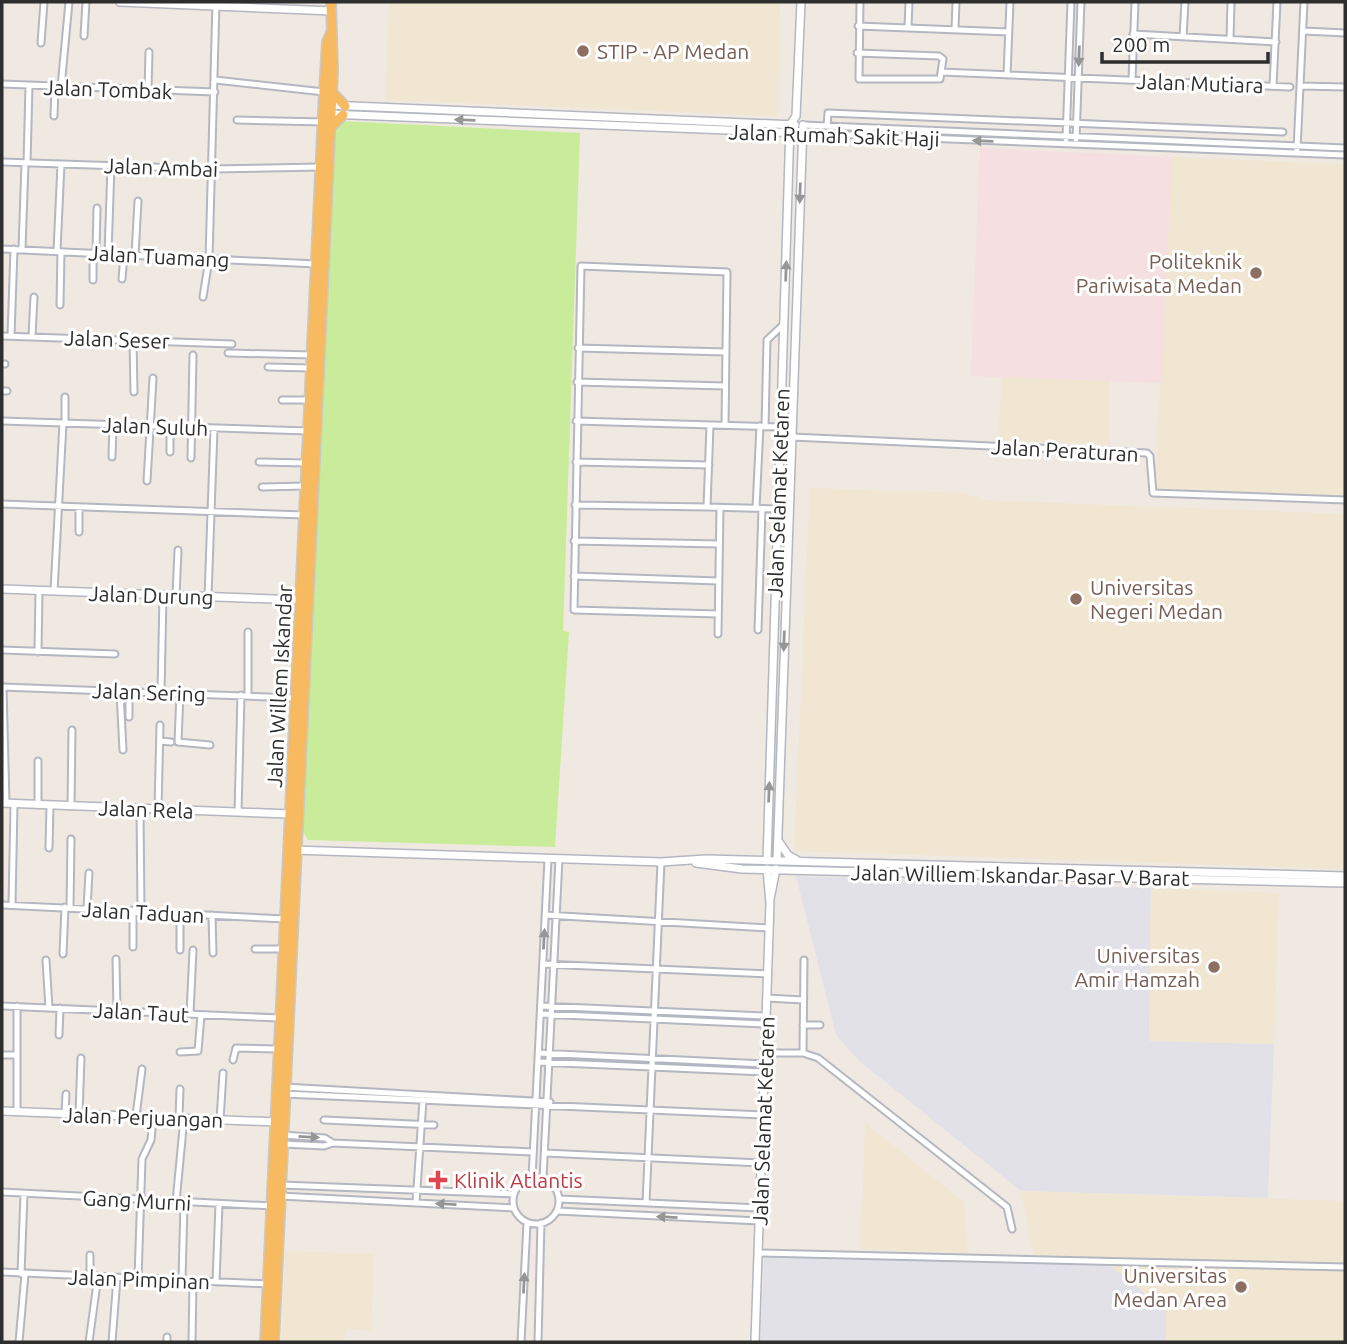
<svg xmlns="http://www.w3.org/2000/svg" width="1347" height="1344" font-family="Ubuntu,sans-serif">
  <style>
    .industrial { fill: #e3e1e8 }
    .education { fill: #f0e6d1 }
    .medical { fill: #f5dfe0 }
    .pitch { fill: #c9ec9a }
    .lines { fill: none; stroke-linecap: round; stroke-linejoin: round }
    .minor-casing { stroke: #b4b7c1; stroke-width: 9 }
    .tertiary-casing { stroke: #b4b7c1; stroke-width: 10 }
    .trunk-casing { stroke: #c9c9c9; stroke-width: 12 }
    .minor { stroke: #fff; stroke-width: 5 }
    .tertiary { stroke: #fff; stroke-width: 7 }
    .trunk { stroke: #f8ba60; stroke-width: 9 }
    .oneway { fill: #969696 }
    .education-dot { fill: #8d6e63; stroke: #fff; stroke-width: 2.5 }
    .health-dot { fill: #e0444e; stroke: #fff; stroke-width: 2.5 }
    .labels { text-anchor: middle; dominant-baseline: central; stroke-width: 6; stroke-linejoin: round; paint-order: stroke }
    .education-label { font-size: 21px; fill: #785e54; stroke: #fff; text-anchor: end }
    .street-label { font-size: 21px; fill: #2e2e2e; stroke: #fff }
    .health-label { font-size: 21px; fill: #be3a42; stroke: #fff; text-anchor: start }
  </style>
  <rect width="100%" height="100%" fill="#efe9e1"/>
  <path class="industrial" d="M796 876 1151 888 1149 1041 1274 1044 1268 1198 1021 1191 859 1061 836 1035Z
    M764 1256 1108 1264 1166 1310V1342H760Z"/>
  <path class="education" d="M389 2H780L778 116 385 100Z
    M1172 157 1345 164V496L1155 488Z
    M1002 376 1110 381 1109 445 998 440Z
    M810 488 967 493V496L980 497V500L1345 514V869L794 851Z
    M1151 888 1279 893 1274 1044 1149 1041Z
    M865 1123 964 1202 968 1253 861 1249Z
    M1021 1191 1345 1201V1342H1166V1309L1108 1264 1035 1262Z
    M285 1251 374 1254 371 1330 346 1329 344 1342H282Z"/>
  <path class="medical" d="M980 148 1172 157 1161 383 971 376Z"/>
  <path class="pitch" d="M341 121 580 133 563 631 569 632 555 847 308 840 302 830 336 127Z"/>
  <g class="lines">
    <g class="minor-casing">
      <path id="minor" d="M858 26 1009 32
        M908 27 909 2
        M955 29 956 2
        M1304 31 1345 33
        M1133 34 1276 42
        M84 36 86 2
        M1183 37 1185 2
        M1230 39 1231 2
        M41 43 44 2
        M857 53 939 56 943 59 940 79H859L860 2
        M941 72 1290 87
        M1007 75 1010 2
        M215 80 324 92
        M1132 80 1135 2
        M2 84 215 92
        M1273 86 1277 2
        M1301 86 1345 87
        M61 87 69 2
        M148 90 149 52
        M54 116 55 87
        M237 120 325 122
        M803 125 1345 148
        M827 126 828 113 1283 132
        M802 133 1345 155
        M1066 139 1071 2
        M1076 139 1081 2
        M1297 149 1304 2
        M2 162 211 169 320 167
        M27 163 29 86
        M2 249 316 264
        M22 249 25 163
        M57 251 61 164
        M93 253V280
        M96 253 97 208
        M108 254 111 166
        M135 255 138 201
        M122 279 124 255
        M203 297 209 259 216 2
        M60 305 61 252
        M2 336 232 344
        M11 336 14 249
        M32 336 34 297
        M133 339 134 392
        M578 348 726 352
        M228 353 312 355
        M2 364H5
        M268 367 311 368
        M577 382 725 386
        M2 391H7
        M65 397V423
        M282 400H309
        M2 421 308 431
        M576 421 781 427
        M710 425 707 507 778 509
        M765 427 767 340 784 324
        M792 437 1147 453 1150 456 1153 493 1345 500
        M170 452V427
        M112 457 113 424
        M191 458 193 355
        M259 462 307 463
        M576 462 709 465
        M147 481 153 378
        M262 487 306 486
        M2 504 304 515
        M575 505 707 507
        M756 508 760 426
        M79 532V508
        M574 541 719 544
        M574 576 718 581
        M54 591 63 423
        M176 596 178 550
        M208 597 214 429
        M718 614 574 610 581 266 727 272 725 425
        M758 630 762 509
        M718 634 720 508
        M2 650 115 654
        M38 652 39 591
        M2 687 295 698
        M3 687 6 803
        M120 692 123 750
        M161 692 163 596
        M180 693 178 742 210 745
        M248 695V632
        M129 717V692
        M160 741 171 742
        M38 805V761
        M71 806 72 730
        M140 809 141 910
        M158 809 160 725
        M238 812 241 695
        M49 848 50 805
        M2 905 285 919
        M12 905 14 804
        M70 908 71 839
        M87 908 89 873
        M133 910V947
        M212 915 213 953
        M545 915 769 928
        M255 949H283
        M180 950V913
        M63 954 65 907
        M116 959 117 1011
        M46 960 49 1008
        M543 964 768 974
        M767 998 803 1000
        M2 1006 280 1018
        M541 1006 766 1016
        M190 1014 193 950
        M540 1014 766 1024
        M803 1025H820
        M59 1035 60 1008
        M180 1052 198 1051 201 1015
        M538 1053 765 1064
        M765 1053H803L818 1058 1007 1207 1012 1229
        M803 1053 804 960
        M2 1055H17
        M233 1060 236 1048 279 1049
        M538 1062 764 1072
        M284 1087 550 1102
        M284 1094 763 1115
        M17 1112V1006
        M65 1114 66 1094
        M79 1114 81 1058
        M136 1116 142 1069
        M179 1118 180 1089
        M220 1120 223 1073
        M324 1120 434 1125
        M283 1135 325 1138 333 1143
        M283 1144 324 1146 333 1143 533 1152
        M545 1153 761 1163
        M513 1201a23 23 0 1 1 46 0a23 23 0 1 1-46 0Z
        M532 1178 548 859
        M543 1179 559 859
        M281 1185 514 1194
        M2 1192 272 1206
        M280 1196 514 1208
        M559 1199 760 1208
        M176 1202 184 1118
        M416 1203 423 1100
        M646 1203 661 862
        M557 1211 759 1221
        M758 1253 1345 1267
        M2 1272 268 1284
        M21 1274 24 1194
        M90 1276V1255
        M138 1278 142 1159 151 1140 153 1117
        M182 1280 184 1203
        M216 1282 219 1204
        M19 1342 25 1274
        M89 1342 98 1276
        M112 1342 117 1278
        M167 1342V1337
        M192 1342 193 1281
        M521 1342 527 1223
        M538 1342 541 1223"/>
    </g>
    <g class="tertiary-casing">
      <path id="tertiary" d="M120 2 332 11
        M328 105 795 125
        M327 114 802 133
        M2 589 300 600
        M2 803 290 814
        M779 842 788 855 797 860
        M293 850 661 862 706 859 1345 876
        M767 861 790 125 796 116 801 2
        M777 861 803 125
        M696 863 742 869 1345 883
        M770 899 776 869
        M2 1111 277 1122
        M755 1342 770 903 767 869"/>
    </g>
    <g class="trunk-casing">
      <path id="trunk" d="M332 92 345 106
        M330 128 343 115
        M265 1342 324 92 327 42 331 33
        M274 1342 333 71 331 2"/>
    </g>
    <use href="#minor" class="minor"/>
    <use href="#tertiary" class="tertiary"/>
    <use href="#trunk" class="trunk"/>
  </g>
  <defs><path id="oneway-solid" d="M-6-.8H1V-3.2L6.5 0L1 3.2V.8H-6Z" transform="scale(1.75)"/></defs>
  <g class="oneway">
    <use href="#oneway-solid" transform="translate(1079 56) rotate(92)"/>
    <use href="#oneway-solid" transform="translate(465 120) rotate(-178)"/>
    <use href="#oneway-solid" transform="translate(983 141) rotate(-178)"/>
    <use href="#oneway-solid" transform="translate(800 193) rotate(92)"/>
    <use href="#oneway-solid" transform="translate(786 271) rotate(-88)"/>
    <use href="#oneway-solid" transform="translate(784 641) rotate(92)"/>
    <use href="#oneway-solid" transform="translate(769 792) rotate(-88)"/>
    <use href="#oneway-solid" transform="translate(544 939) rotate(-87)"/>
    <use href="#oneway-solid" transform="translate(309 1137) rotate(3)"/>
    <use href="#oneway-solid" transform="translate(446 1204) rotate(-177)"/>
    <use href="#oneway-solid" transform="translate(667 1217) rotate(-177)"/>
    <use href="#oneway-solid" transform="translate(524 1283) rotate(-87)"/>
  </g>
  <g class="education-dot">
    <circle cx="583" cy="51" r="7"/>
    <circle cx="1256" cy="273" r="7"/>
    <circle cx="1076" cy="599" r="7"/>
    <circle cx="1214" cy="967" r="7"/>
    <circle cx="1241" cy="1287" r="7"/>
  </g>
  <path class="health-dot" d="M434.5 1169.5h7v7h7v7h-7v7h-7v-7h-7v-7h7z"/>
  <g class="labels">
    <g class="education-label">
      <text x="597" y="51" text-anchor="start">STIP - AP Medan</text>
      <text x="1242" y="261">Politeknik<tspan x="1242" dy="24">Pariwisata Medan</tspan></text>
      <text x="1090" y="587" text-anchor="start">Universitas<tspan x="1090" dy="24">Negeri Medan</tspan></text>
      <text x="1200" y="955">Universitas<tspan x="1200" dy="24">Amir Hamzah</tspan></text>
      <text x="1227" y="1275">Universitas<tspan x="1227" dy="24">Medan Area</tspan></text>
    </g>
    <g class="street-label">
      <text transform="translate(1200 83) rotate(2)">Jalan Mutiara</text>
      <text transform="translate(108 89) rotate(2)">Jalan Tombak</text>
      <text transform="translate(834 135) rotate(2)">Jalan Rumah Sakit Haji</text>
      <text transform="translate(161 167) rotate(2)">Jalan Ambai</text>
      <text transform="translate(159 256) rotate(3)">Jalan Tuamang</text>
      <text transform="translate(117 339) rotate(2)">Jalan Seser</text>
      <text transform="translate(155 426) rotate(2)">Jalan Suluh</text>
      <text transform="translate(1065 450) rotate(3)">Jalan Peraturan</text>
      <text transform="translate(778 493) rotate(-88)">Jalan Selamat Ketaren</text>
      <text transform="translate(151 595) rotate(2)">Jalan Durung</text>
      <text transform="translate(279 686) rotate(-87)">Jalan Willem Iskandar</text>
      <text transform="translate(149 692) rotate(2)">Jalan Sering</text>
      <text transform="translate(146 809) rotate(2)">Jalan Rela</text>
      <text transform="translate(1020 875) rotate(1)">Jalan Williem Iskandar Pasar V Barat</text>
      <text transform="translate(143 912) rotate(3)">Jalan Taduan</text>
      <text transform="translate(141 1012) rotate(3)">Jalan Taut</text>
      <text transform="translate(143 1117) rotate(2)">Jalan Perjuangan</text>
      <text transform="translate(763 1121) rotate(-88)">Jalan Selamat Ketaren</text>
      <text transform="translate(137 1200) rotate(3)">Gang Murni</text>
      <text transform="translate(139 1279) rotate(2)">Jalan Pimpinan</text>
    </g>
    <g class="health-label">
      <text x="454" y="1180">Klinik Atlantis</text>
    </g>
  </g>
  <rect width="1347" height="1344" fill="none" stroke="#2e2e2e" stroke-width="7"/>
  <path d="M1102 52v10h166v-10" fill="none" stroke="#2e2e2e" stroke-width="3.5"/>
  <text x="1112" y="52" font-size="21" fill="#2e2e2e" stroke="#ffffff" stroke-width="5" paint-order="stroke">200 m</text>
</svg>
